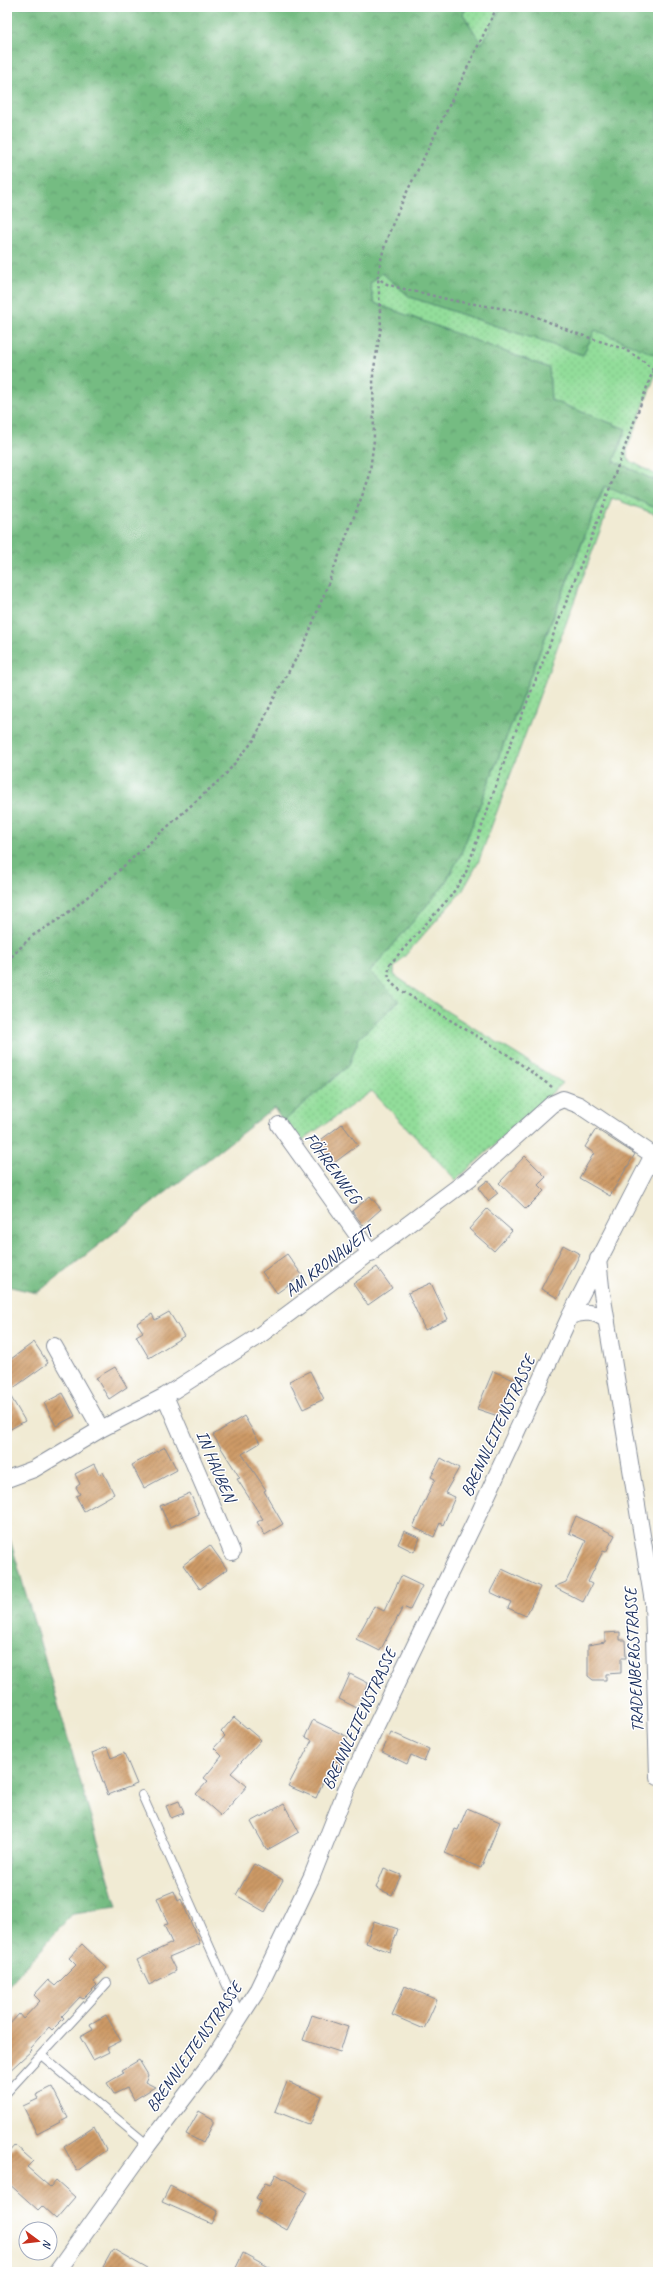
<svg xmlns="http://www.w3.org/2000/svg" width="665" height="2279" font-family="Caveat,sans-serif">
  <style>
    .grass { fill: url(#grass-dots); stroke: #56867c }
    .forest { fill: url(#forest-crowns); stroke: #487670 }
    .building { fill: url(#building-hatch) }
    .lines { fill: none; stroke-linecap: round; stroke-linejoin: round }
    .service-casing { stroke: #868d99; stroke-width: 10 }
    .minor-casing { stroke: #868d99; stroke-width: 18 }
    .path { stroke: #868d99; stroke-width: 2.5; stroke-dasharray: 3 3; stroke-linecap: butt }
    .service { stroke: #fff; stroke-width: 8 }
    .minor { stroke: #fff; stroke-width: 16 }
    .labels { text-anchor: middle; dominant-baseline: central; stroke-width: 3; stroke-linejoin: round; paint-order: stroke }
    .street-label { font-size: 17px; fill: #1b2f5e; stroke: #fff }
  </style>
  <defs>
    <pattern id="grass-dots" width="8" height="8" patternUnits="userSpaceOnUse"><rect width="8" height="8" fill="#92dd9a"/><path d="M2 2h.1M6 6h.1" fill="none" stroke="#7dbe87" stroke-width="1.8" stroke-linecap="round"/></pattern>
    <pattern id="forest-crowns" width="20" height="18" patternUnits="userSpaceOnUse"><rect width="20" height="18" fill="#75bc82"/><path d="M2 6a3 3 0 1 1 6 0M12 15a3 3 0 1 1 6 0" fill="none" stroke="#5f996e"/></pattern>
    <pattern id="building-hatch" width="6" height="6" patternUnits="userSpaceOnUse"><rect width="6" height="6" fill="#cd9a66"/><path d="M-1 1l2-2M0 6l6-6M5 7l2-2" fill="none" stroke="#a67e57"/></pattern>
  </defs>
  <rect width="100%" height="100%" fill="#fff"/>
  <filter id="ink" filterUnits="userSpaceOnUse"><feTurbulence type="fractalNoise" baseFrequency=".025" numOctaves="2"/><feDisplacementMap in="SourceGraphic" scale="8" xChannelSelector="R" yChannelSelector="G"/><feConvolveMatrix kernelMatrix="1 2 1 2 8 2 1 2 1" color-interpolation-filters="sRGB"/></filter>
  <filter id="wash" filterUnits="userSpaceOnUse"><feTurbulence type="fractalNoise" baseFrequency=".012" numOctaves="4" result="noise"/><feDisplacementMap in="SourceGraphic" scale="16" xChannelSelector="R" yChannelSelector="G"/><feGaussianBlur stdDeviation="0.9" result="paint"/><feColorMatrix in="noise" values="0 0 0 0 0 0 0 0 0 0 0 0 0 0 0 0 0 1.4 0 .05"/><feComposite in="paint" operator="in"/></filter>
  <g filter="url(#wash)">
    <rect width="100%" height="100%" fill="#f1ebd4"/>
    <path class="grass" d="M467 7H501L482 45 463 14Z
      M382 273 410 297 583 355 595 330 656 354 658 349V368L627 449V459L658 476V482L614 461 626 429 551 400 549 368 374 303 370 284Z
      M605 485 658 509V515L612 498 478 863 463 890 394 968V975L448 1012 563 1083 456 1180 372 1091 298 1143 283 1122 349 1065 359 1038 399 1001 370 972 444 885 460 856Z"/>
    <path class="forest" d="M7 7H467L463 14 482 44 501 7H658V349L656 355 595 330 583 355 410 297 382 273 370 284 374 303 549 368 551 400 626 429 614 461 658 482V509L604 486 460 856 444 885 370 972 399 1001 359 1038 349 1065 283 1122 274 1108 37 1293 7 1286Z
      M7 1529 117 1907 73 1913 7 1987Z"/>
    <g id="blocks">
      <path class="building" d="M342 1124 358 1145 330 1166 314 1145Z
        M596 1129 635 1154 610 1196 579 1178 594 1153 585 1147Z
        M525 1156 546 1177 538 1185 544 1191 526 1209 499 1183Z
        M488 1180 498 1193 488 1201 478 1188Z
        M370 1196 381 1209 363 1225 352 1211Z
        M487 1209 512 1231 494 1251 469 1229Z
        M563 1245 580 1254 558 1298 541 1289Z
        M287 1254 302 1275 277 1293 262 1272Z
        M377 1267 392 1288 368 1305 353 1284Z
        M431 1283 448 1319 425 1330 408 1293Z
        M169 1312 184 1336 149 1358 136 1336 143 1332 137 1323 152 1314 155 1320Z
        M34 1342 48 1363 8 1392 25 1421 7 1431V1362Z
        M115 1367 127 1387 109 1399 96 1378Z
        M310 1371 324 1399 303 1409 289 1381Z
        M493 1371 514 1380 498 1416 477 1409Z
        M63 1393 75 1416 56 1426 44 1403Z
        M244 1416 260 1443 242 1454 266 1490 264 1491 283 1524 265 1535 257 1522 263 1519 237 1479 240 1478 213 1435Z
        M165 1447 177 1470 144 1488 132 1465Z
        M441 1458 459 1468 445 1493 455 1497 443 1525 440 1523 434 1537 413 1527 435 1479 431 1477Z
        M94 1464 99 1474 103 1472 114 1494 84 1511 76 1496 80 1494 76 1487 80 1484 75 1474Z
        M190 1493 199 1514 170 1527 160 1506Z
        M576 1516 615 1535 606 1552 603 1551 588 1582 592 1584 583 1602 554 1587 566 1582 586 1541 569 1533Z
        M404 1531 420 1538 414 1552 398 1544Z
        M210 1545 227 1569 200 1589 183 1565Z
        M502 1569 540 1587 526 1616 508 1608 511 1602 490 1592Z
        M401 1576 422 1586 410 1610 403 1607 380 1651 356 1639 374 1606 384 1611Z
        M620 1632V1640H625L626 1658H621V1673L606 1674V1680H593L588 1676V1645L605 1642V1633Z
        M350 1674 368 1683 357 1708 339 1699Z
        M234 1717 261 1740 231 1773 247 1786 221 1816 196 1794 208 1781 204 1778 222 1756 214 1748 225 1736 221 1732Z
        M313 1720 348 1737 337 1761 343 1764 337 1775 328 1771 316 1798 288 1786 312 1740 305 1737Z
        M391 1732 429 1749 424 1761 411 1755 407 1764 382 1752Z
        M107 1747 111 1758 124 1753 137 1784 108 1795 92 1753Z
        M179 1801 184 1813 171 1818 166 1806Z
        M284 1804 299 1832 267 1850 251 1822Z
        M467 1808 500 1822 481 1868 445 1853 455 1829 458 1830Z
        M254 1864 283 1880 265 1912 236 1895Z
        M384 1868 401 1875 392 1895 376 1888Z
        M174 1891 178 1901 181 1899 200 1944 169 1957 176 1971 149 1985 137 1960 172 1943 164 1925 168 1924 157 1898Z
        M374 1921 398 1929 390 1952 366 1943Z
        M82 1944 107 1968 94 1982 97 1985 83 1999 80 1997 62 2016 64 2018 52 2030 49 2027 30 2048 32 2050 7 2073V2027L19 2014 23 2019 40 2001 34 1995 48 1980 55 1986 76 1965 69 1958Z
        M405 1986 437 2000 424 2029 392 2015Z
        M106 2015 121 2041 107 2048 109 2052 93 2060 80 2037 93 2030 90 2024Z
        M312 2015 348 2027 340 2052 303 2040Z
        M139 2060 148 2075 145 2082 155 2087 134 2100 127 2088 114 2094 107 2083 124 2073 122 2070Z
        M287 2082 322 2096 310 2125 275 2111Z
        M52 2087 68 2118 37 2134 23 2106 38 2099 36 2095Z
        M199 2111 213 2119V2124L203 2143 186 2134Z
        M94 2127 106 2150 77 2171 64 2147Z
        M15 2145 33 2161 27 2167 50 2187 56 2180 75 2197 56 2219 42 2206 38 2210 7 2182V2154Z
        M276 2174 307 2192 287 2230 255 2212 261 2201 256 2198 265 2183 270 2185Z
        M170 2186 218 2211 212 2224 162 2202Z
        M113 2249 153 2272H111L103 2267Z
        M243 2253 278 2272H234Z"/>
    </g>
  </g>
  <g filter="url(#ink)">
    <use href="#blocks" fill-opacity="0" stroke="#868d99" stroke-width="1"/>
    <g class="lines">
      <g class="service-casing">
        <path id="service" d="M142 1795 241 2017
          M41 2055 148 2145
          M7 2092 107 1983"/>
      </g>
      <g class="minor-casing">
        <path id="minor" d="M279 1125 371 1254
          M598 1259 601 1287 653 1602 658 1777
          M570 1316C582 1311 597 1311 607 1321
          M54 1346 101 1429
          M165 1396 232 1552
          M7 1479 34 1469 101 1429 165 1396 256 1338 470 1178 552 1104 563 1099 579 1105 653 1155 570 1316 480 1511 375 1728 346 1790 312 1876 258 1989 209 2065 148 2145 57 2272"/>
      </g>
      <path class="path" d="M497 7C473 56 450 104 426 153 408 191 383 234 378 277L384 283 396 287 455 301 525 312 575 333 624 349 642 360 653 370
        M7 961 32 936 61 918 106 882 225 775 254 740 276 694 305 643 369 478 374 440 373 374 381 327 378 277
        M552 1087 508 1055 397 988C388 980 387 976 390 964L450 897 465 875 508 751 595 528 658 357"/>
      <use href="#service" class="service"/>
      <use href="#minor" class="minor"/>
    </g>
  </g>
  <g class="labels">
    <g class="street-label">
      <text transform="translate(333 1168) rotate(54)">FÖHRENWEG</text>
      <text transform="translate(329 1261) rotate(-37)">AM KRONAWETT</text>
      <text transform="translate(498 1426) rotate(-65)">BRENNLEITENSTRASSE</text>
      <text transform="translate(216 1466) rotate(67)">IN HAUBEN</text>
      <text transform="translate(634 1660) rotate(-93)">TRADENBERGSTRASSE</text>
      <text transform="translate(359 1719) rotate(-65)">BRENNLEITENSTRASSE</text>
      <text transform="translate(194 2047) rotate(-55)">BRENNLEITENSTRASSE</text>
    </g>
  </g>
  <rect width="665" height="2279" fill="none" stroke="#fff" stroke-width="24"/>
  <g transform="translate(38 2241) rotate(105)"><circle r="19" fill="#ffffff" stroke="#a4acbf"/>
  <path d="M0-3L7 15L0 10L-7 15Z" fill="#c8321e"/>
  <text y="-6" font-size="11" font-weight="bold" text-anchor="middle" fill="#1b2f5e">N</text>
  </g>
</svg>
